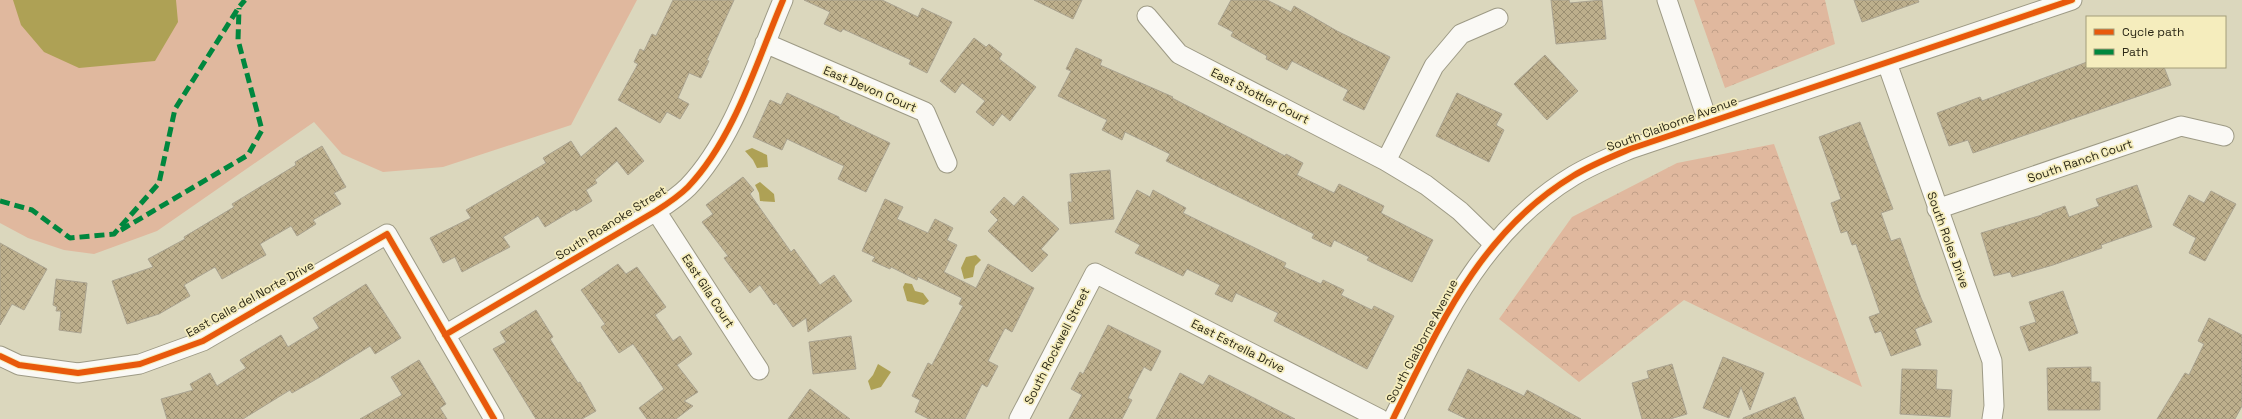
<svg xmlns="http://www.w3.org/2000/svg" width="2242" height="419" font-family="'Space Grotesk',sans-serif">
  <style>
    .grass { fill: #e0b89e }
    .park { fill: url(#park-crowns) }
    .water { fill: #aea155 }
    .building { fill: url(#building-cross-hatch); stroke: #aaa390 }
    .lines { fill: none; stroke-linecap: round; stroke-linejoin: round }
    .minor-casing { stroke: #9d9a85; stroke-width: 21 }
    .minor { stroke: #faf9f5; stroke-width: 19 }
    .quiet { stroke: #00873e; stroke-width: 5; stroke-dasharray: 10 5; stroke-linecap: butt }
    .cycleway-casing { stroke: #f5edbd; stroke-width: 8 }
    .cycleway { stroke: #e8590c; stroke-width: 6 }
    .labels { text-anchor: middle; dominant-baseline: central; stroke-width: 3.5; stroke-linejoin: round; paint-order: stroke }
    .street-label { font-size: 12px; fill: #2b2816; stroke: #f5edbd }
  </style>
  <defs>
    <pattern id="park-crowns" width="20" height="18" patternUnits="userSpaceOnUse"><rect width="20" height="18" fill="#e0b89e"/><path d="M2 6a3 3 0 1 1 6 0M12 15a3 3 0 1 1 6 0" fill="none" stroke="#c09e87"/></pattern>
    <pattern id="building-cross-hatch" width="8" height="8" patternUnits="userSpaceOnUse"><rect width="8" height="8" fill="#bdaf8c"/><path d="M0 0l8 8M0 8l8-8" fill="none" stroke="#9a8e71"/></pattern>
  </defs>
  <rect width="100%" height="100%" fill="#dbd7bd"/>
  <path class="grass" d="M0 0H637L571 125 443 167 383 172 342 154 314 122 157 231 94 254 64 250 28 238 0 223Z"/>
  <path class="park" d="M1694 0H1825L1835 44 1725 88Z
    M1774 144 1862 387 1684 300 1579 382 1499 319 1572 217 1677 163Z"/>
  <path class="water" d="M13 0H176L178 22 155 61 79 68 44 52 21 25Z
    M752 148 767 155 768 167 757 168 753 160 745 151Z
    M760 182 774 194 775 202 760 201 759 193 755 185Z
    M976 255 981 260 975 266 973 277 964 279 961 268 966 257Z
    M905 283 912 284 915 291 923 293 929 301 924 305 907 301 903 287Z
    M878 364 891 372 881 387 871 390 868 381 873 375Z"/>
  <path class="building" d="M673 0H734L707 60 709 61 701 78 689 73 678 98 689 104 680 119 667 112 660 123 618 100 638 64 634 62 640 49 644 51 652 34 656 36Z
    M804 0H882L918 17 922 8 952 22 927 73 909 64 911 60 843 29 841 32 824 24 830 12Z
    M1034 0H1082L1073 19Z
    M1231 0H1267L1291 12 1294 6 1337 31 1390 57 1364 110 1343 100 1348 90 1292 61 1287 70 1266 59 1267 56 1231 36 1233 32 1218 24Z
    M1551 0H1569L1570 3 1602 0 1606 39 1556 44Z
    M1854 0H1918L1919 2 1862 22Z
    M974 38 986 47 989 44 1002 54 999 59 1036 87 1010 121 1002 114 993 126 976 112 985 101 962 83 955 93 940 81Z
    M1076 48 1102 60 1100 65 1173 97 1172 98 1285 156 1286 154 1303 163 1297 175 1334 193 1339 184 1384 206 1381 213 1433 240 1412 282 1367 260 1369 257 1334 240 1331 247 1312 238 1314 234 1166 161 1170 154 1125 132 1122 140 1102 130 1107 120 1058 96 1071 71 1066 69Z
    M1545 55 1578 91 1547 120 1514 84Z
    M2087 62V67H2164L2171 85 1973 153 1968 140 1949 146 1937 113 1980 97 1982 101Z
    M787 93 839 117V119L890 143 866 192 838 179 844 166 787 139 782 150 753 137 770 100 781 105Z
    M1457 93 1502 114 1496 125 1504 130 1489 162 1436 136Z
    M1860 122 1893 209 1881 213 1891 241 1900 238 1921 298 1932 322 1915 329 1921 345 1891 356 1881 331 1875 333 1869 317 1880 313 1856 244 1852 245 1847 231 1841 233 1831 203 1841 199 1819 137Z
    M616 127 644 161 628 175 617 161 595 180 597 183 586 190 592 201 576 211 575 209 545 227 538 216 503 237 510 247 462 272 455 257 443 263 430 238 471 218 466 210 546 163 543 158 571 141 581 157Z
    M322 146 346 187 334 193 341 204 313 220 316 224 297 236 291 226 260 244 266 255 222 279 215 267 184 285 190 296 159 314 127 324 112 281 153 267 148 259 185 239 184 237 234 207 232 204 296 165 295 162Z
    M1110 170 1114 219 1070 224 1068 202H1072L1070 174Z
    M743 177 754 190 750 194 791 252 794 249 820 285 834 275 852 301 808 332 806 318 793 327 776 303 774 305 760 285 750 293 724 258 728 256 702 222 713 214 706 205Z
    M2137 185 2152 227 2101 245 2102 248 2053 265 2012 277 2010 272 1994 276 1981 233 2042 215V214L2065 206 2069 217 2099 206 2096 199Z
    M1137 190 1150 197 1153 190 1186 208 1183 213 1286 263 1284 267 1321 284 1323 280 1344 290 1341 295 1372 310 1374 306 1394 316 1367 369 1274 321 1278 313 1236 293 1232 302 1215 294 1220 285 1187 269 1183 276 1135 253 1140 245 1115 232Z
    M2211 191 2236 204 2205 261 2189 253 2196 238 2173 225 2189 195 2204 203Z
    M1023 196 1059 229 1041 249 1048 255 1032 272 988 231 998 220 990 212 1004 197 1014 206Z
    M885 199 903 207 897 219 928 233 935 219 953 228 947 240 957 245 944 272 976 288 988 264 1034 288 1012 332 1005 328 988 361 998 366 987 387 982 384 965 419H929L915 412 920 400 912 396 928 363 932 365 963 306 959 304 962 298 918 277 917 280 891 267 890 269 872 261 875 257 862 251Z
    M0 243 47 269 24 310 12 304 0 325Z
    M618 264 626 274 637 267 666 307 655 315 673 341 680 336 692 354 677 365 698 392 684 401 693 406 676 419H647L639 408 664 389 633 344 619 353 601 327 605 324 581 290Z
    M56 279 87 283 81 333 59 330 61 311H56L57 307 53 305Z
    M366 284 401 338 375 354 370 346 320 377 292 393 290 390 243 419H167L161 399 193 390 190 384 210 373 217 386 246 368 240 360 281 335 288 347 319 328 313 318Z
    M2063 291 2078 333 2029 351 2020 327 2036 322 2029 302Z
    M536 310 553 337 550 339 578 383 580 382 596 411 582 419H536L493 349 506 342 500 332Z
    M2209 318 2242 335V406L2235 419H2157L2185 373 2189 375 2204 344 2198 341Z
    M1108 325 1161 351 1151 371 1144 367 1128 398 1132 400 1122 419H1069L1082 395 1071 389 1080 372 1083 374Z
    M851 336 856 369 813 374 809 342Z
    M1723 357 1764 373 1750 410 1741 387 1729 418 1703 408Z
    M419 360 446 404 440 408 447 419H360L402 395 391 377Z
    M1672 364 1687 414 1670 419H1642L1632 383 1649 378 1647 371Z
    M2091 367V382H2100V410H2048L2047 368Z
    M1468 369 1524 396 1527 390 1581 419H1467L1448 410Z
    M1902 369 1937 370 1936 389 1952 390 1950 417 1900 414Z
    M1180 373 1203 385 1209 375 1295 419H1156Z
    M810 389 850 419H788Z
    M1795 397 1804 419H1743V418Z"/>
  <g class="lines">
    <g class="minor-casing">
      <path id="minor" d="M1667 0 1708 122
        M1147 16 1179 54 1386 161 1426 185 1460 211 1494 244
        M765 43 925 112 947 163
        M1887 63 1992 361 1994 406 1992 419
        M1386 161 1434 66 1461 34 1498 18
        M1937 209 2181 126 2224 136
        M656 211 759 370
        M445 335 656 211C667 204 679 196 688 187 734 139 757 61 783 0
        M0 356 19 365 78 373 140 364 203 341 387 234 494 419
        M1019 419 1095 273 1380 419
        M1393 419C1439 327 1480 232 1573 176 1591 165 1611 157 1630 149L2072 0"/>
    </g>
    <use href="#minor" class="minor"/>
    <path class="quiet" d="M0 201 32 210 70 238 114 234 159 183 175 109 239 7 245 0
      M121 230 248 155 262 130 238 40 239 8"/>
    <g class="cycleway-casing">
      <path id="cycleway" d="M445 335 656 211C667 204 679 196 688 187 734 139 757 61 783 0
        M0 356 19 365 78 373 140 364 203 341 387 234 494 419
        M1393 419C1439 327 1480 232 1573 176 1591 165 1611 157 1630 149L2072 0"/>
    </g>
    <use href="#cycleway" class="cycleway"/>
  </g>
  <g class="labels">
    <g class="street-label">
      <text transform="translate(870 89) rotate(23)">East Devon Court</text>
      <text transform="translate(1260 96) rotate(27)">East Stottler Court</text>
      <text transform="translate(1672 124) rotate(-20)">South Claiborne Avenue</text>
      <text transform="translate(2080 161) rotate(-19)">South Ranch Court</text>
      <text transform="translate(611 223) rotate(-32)">South Roanoke Street</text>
      <text transform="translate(1948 240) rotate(70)">South Roles Drive</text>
      <text transform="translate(708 291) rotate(57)">East Gila Court</text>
      <text transform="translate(250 299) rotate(-29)">East Calle del Norte Drive</text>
      <text transform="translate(1422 341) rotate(-62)">South Claiborne Avenue</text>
      <text transform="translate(1057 346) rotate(-63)">South Rockwell Street</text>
      <text transform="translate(1238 346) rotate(27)">East Estrella Drive</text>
    </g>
  </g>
  <rect x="2086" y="16" width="140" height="52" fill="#f5edbd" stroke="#a49e7a"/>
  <rect x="2094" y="29" width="20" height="6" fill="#e8590c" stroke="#a49e7a"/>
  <text x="2122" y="36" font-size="12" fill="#2b2816">Cycle path</text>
  <rect x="2094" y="49" width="20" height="6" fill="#00873e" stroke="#a49e7a"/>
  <text x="2122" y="56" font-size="12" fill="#2b2816">Path</text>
</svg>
